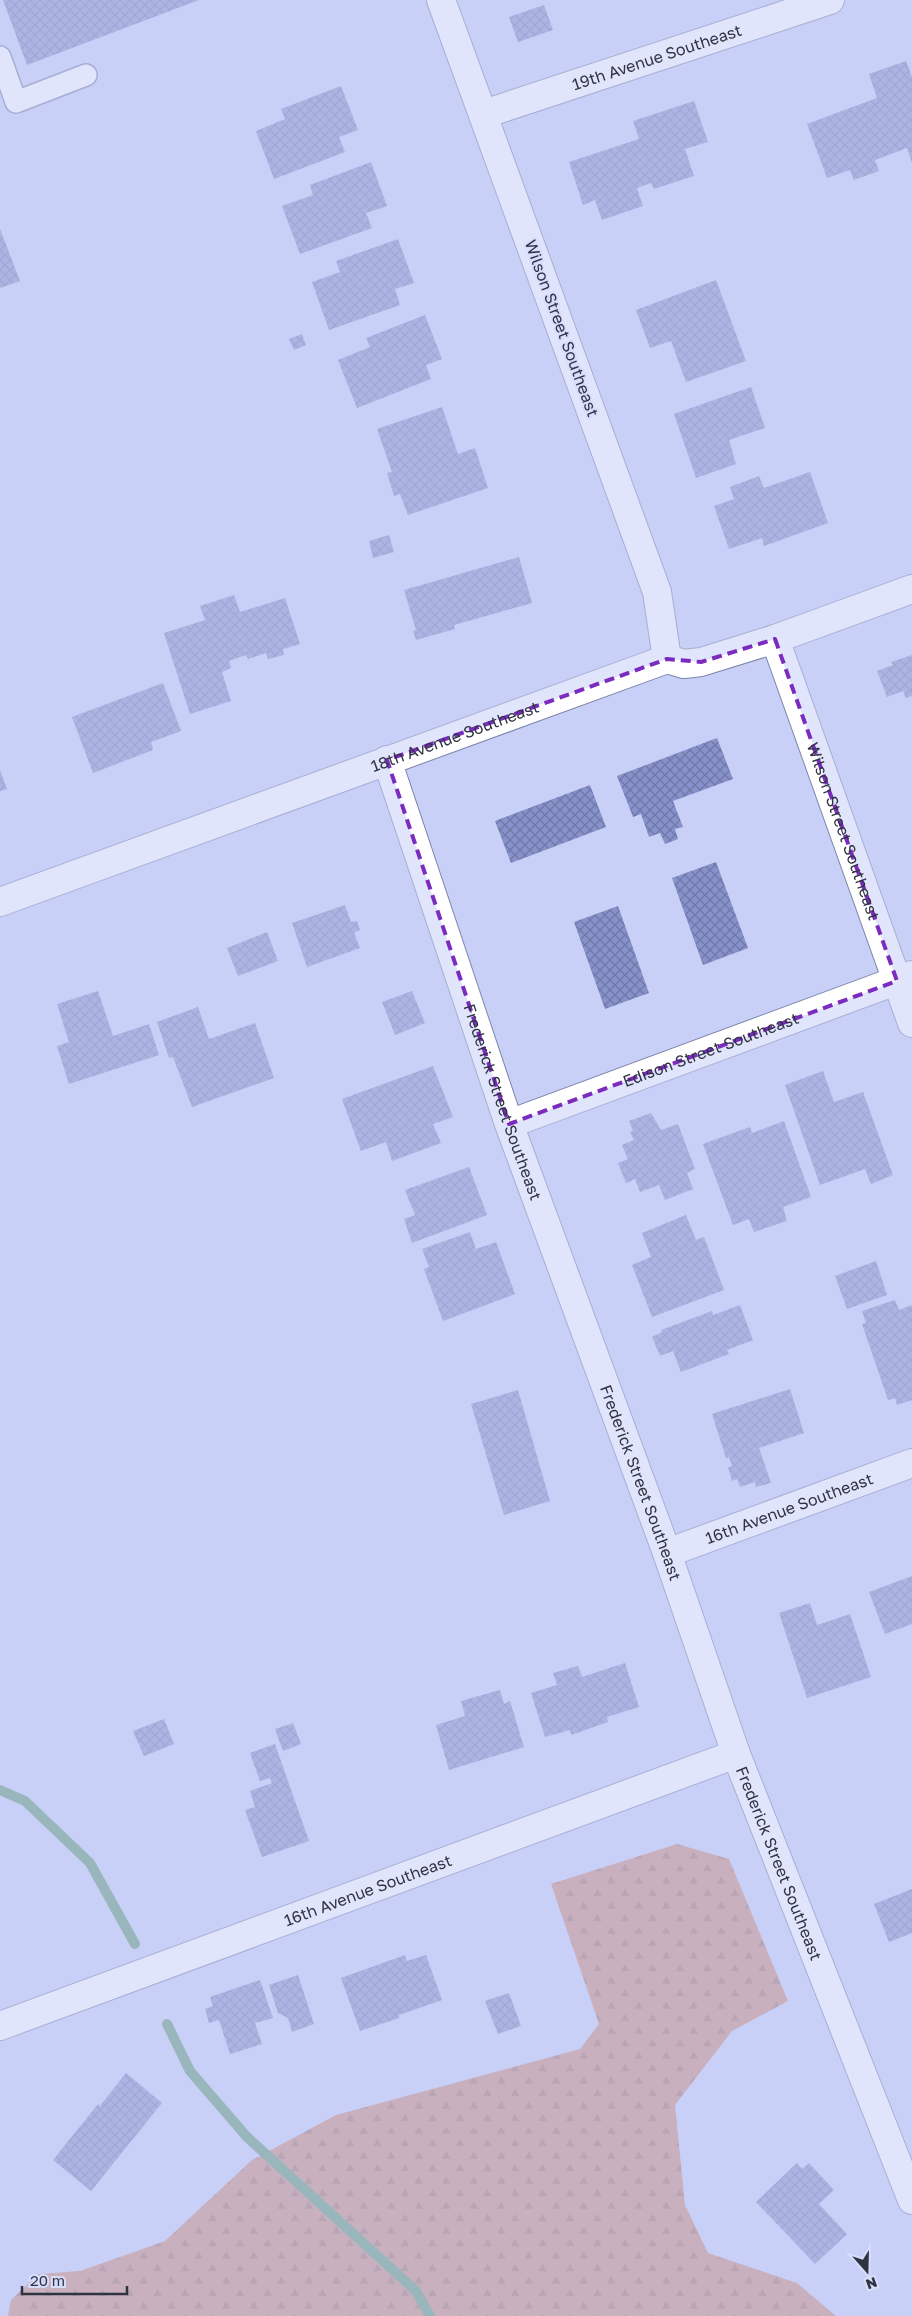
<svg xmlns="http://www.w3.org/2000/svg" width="912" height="2316" font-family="'Golos Text',sans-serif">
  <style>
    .forest { fill: url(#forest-firs) }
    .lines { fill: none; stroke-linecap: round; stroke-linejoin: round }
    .stream { stroke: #5e9873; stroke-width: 10 }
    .building { fill: url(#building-cross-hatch) }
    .lane-casing { stroke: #7f86aa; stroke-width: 24 }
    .street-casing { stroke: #7f86aa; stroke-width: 30 }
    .secondary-casing { stroke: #7f86aa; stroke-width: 30 }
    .lane { stroke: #fff; stroke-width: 21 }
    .street { stroke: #fff; stroke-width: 28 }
    .secondary { stroke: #fff; stroke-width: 28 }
    .marked { fill: none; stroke: #7b2cbf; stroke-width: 4; stroke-dasharray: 10 6; stroke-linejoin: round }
    .labels { text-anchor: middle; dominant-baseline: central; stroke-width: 4; stroke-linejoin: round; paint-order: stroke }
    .street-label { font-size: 16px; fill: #303342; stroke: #d7defd }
  </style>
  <defs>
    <pattern id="forest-firs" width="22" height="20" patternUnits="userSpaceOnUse" patternTransform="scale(1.25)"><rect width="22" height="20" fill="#cb8b7a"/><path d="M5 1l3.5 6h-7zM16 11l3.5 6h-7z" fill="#a57266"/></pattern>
    <pattern id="building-cross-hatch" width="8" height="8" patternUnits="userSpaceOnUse" patternTransform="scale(1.25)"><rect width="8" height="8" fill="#8792ca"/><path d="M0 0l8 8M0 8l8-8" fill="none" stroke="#6f78a6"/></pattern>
  </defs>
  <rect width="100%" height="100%" fill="#c8d0f7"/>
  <path class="forest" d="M677 1844 729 1859 788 2001 732 2031 675 2105 685 2205 708 2253 797 2283 836 2316H8L11 2300 38 2274 80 2271 165 2241 252 2160 336 2115 580 2049 599 2024 551 1884Z"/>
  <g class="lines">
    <path class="stream" d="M0 1790 25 1801 90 1863 135 1944
      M167 2024 190 2071 247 2137 416 2291 430 2316"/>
  </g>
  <path class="building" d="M3 0H199L27 65Z
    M544 5 553 30 518 42 509 17Z
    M906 61 912 77V163L907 148 875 160 879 171 854 180 850 170 827 178 807 124 877 98 869 74Z
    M341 86 358 130 339 137 345 152 274 179 256 131 285 119 281 109Z
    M694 101 708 142 685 149 694 176 654 189 651 183 637 188 643 206 602 220 595 200 583 205 569 162 639 139 633 121Z
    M371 162 387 206 366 213 372 228 300 254 282 206 313 195 310 185Z
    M0 229 20 281 0 288Z
    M398 239 414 283 395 289 400 305 329 330 312 282 340 272 336 261Z
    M716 280 746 361 686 382 671 341 650 348 636 310Z
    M425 315 442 359 426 365 431 379 357 408 338 360 370 347 366 338Z
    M302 334 306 345 294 350 289 339Z
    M751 387 765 428 729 440 736 464 696 478 674 414Z
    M442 407 458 454 475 448 488 488 408 515 400 494 394 496 387 473 392 472 377 429Z
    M810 472 828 523 764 546 762 538 729 549 714 506 734 499 730 487 759 476 764 488Z
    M389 535 394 552 373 558 369 541Z
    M519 557 532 603 454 625 455 629 416 640 413 631 416 630 404 590Z
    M234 595 240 612 285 598 300 644 283 649 284 655 268 659 266 653 248 659 246 655 229 661 231 668 222 672 231 701 190 714 164 633 205 620 200 606Z
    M912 655V696L906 698 903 691 887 697 877 671 893 665 891 662Z
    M163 683 181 731 151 742 153 750 93 773 72 717Z
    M717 738 733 779 673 801 683 827 675 829 678 839 665 844 660 833 649 837 641 814 633 817 617 776Z
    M0 770 7 789 0 791Z
    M590 785 606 827 511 863 495 821Z
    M716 862 748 948 703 965 672 878Z
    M345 905 351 922 357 921 360 930 354 933 360 948 307 967 292 923Z
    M618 906 649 993 605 1009 574 922Z
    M267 932 278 961 238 976 227 948Z
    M98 991 113 1036 149 1024 159 1055 69 1084 57 1046 69 1042 57 1004Z
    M412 991 425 1023 395 1035 382 1002Z
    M198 1007 209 1039 255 1023 274 1078 192 1107 173 1057 169 1058 157 1022Z
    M433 1066 453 1117 433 1124 441 1143 392 1161 386 1142 361 1151 342 1099Z
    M823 1071 834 1102 863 1092 893 1175 871 1184 865 1169 820 1185 785 1085Z
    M651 1113 661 1130 678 1124 695 1169 687 1173 693 1189 665 1200 659 1185 640 1192 635 1179 626 1183 618 1163 628 1159 622 1145 634 1140 630 1132 633 1131 629 1121Z
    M784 1121 811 1197 783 1207 787 1221 754 1232 749 1219 733 1225 703 1144 750 1127 752 1133Z
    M469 1167 487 1215 412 1243 404 1219 415 1215 405 1190Z
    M686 1215 696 1240 704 1237 724 1290 652 1317 632 1265 651 1257 642 1233Z
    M470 1232 476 1249 496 1242 515 1294 443 1321 424 1269 429 1267 422 1249Z
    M876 1261 887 1295 847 1309 835 1276Z
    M895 1300 899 1310 912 1305V1400L897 1405 895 1398 888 1400 862 1324 866 1323 862 1311Z
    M740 1305 753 1340 727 1350 729 1354 681 1372 673 1351 660 1356 652 1337 662 1332 661 1330 712 1311 713 1315Z
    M790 1389 804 1433 759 1448 771 1483 756 1487 755 1482 740 1487 737 1479 732 1481 728 1467 732 1466 729 1457 726 1458 712 1414Z
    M518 1390 550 1501 504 1515 471 1404Z
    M912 1576V1624L885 1634 869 1592Z
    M810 1603 817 1625 850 1614 871 1677 807 1698 779 1613Z
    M625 1663 639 1707 607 1717 608 1722 571 1735 570 1730 545 1737 531 1693 557 1685 553 1673 578 1666 582 1677Z
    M500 1690 504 1704 510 1701 524 1747 449 1770 436 1725 465 1716 461 1701Z
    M164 1719 174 1744 144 1756 133 1731Z
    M293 1723 301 1744 283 1751 275 1729Z
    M275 1744 309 1841 262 1857 245 1810 255 1807 250 1791 272 1783 270 1778 260 1781 250 1753Z
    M912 1889V1933L889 1942 874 1904Z
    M405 1955 407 1961 426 1955 442 2000 399 2015V2018L360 2031 341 1978Z
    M298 1975 314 2024 292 2032 288 2018 278 2013 269 1985Z
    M260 1980 273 2018 255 2023 262 2044 230 2054 219 2020 209 2023 205 2009 213 2006 210 1997Z
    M509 1993 521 2026 498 2034 485 2001Z
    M126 2073 162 2103 91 2191 53 2160 98 2104 100 2106Z
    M797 2163 802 2169 809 2163 834 2190 819 2204 847 2234 815 2264 756 2202Z"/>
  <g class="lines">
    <g class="lane-casing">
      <path id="lane" d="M0 57 16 102 86 75"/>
    </g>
    <g class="street-casing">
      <g id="street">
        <path id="s1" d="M484 114 830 0"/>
        <path id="s2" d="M775 639 912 1023"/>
        <path d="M667 659 684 664 701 662 775 639 912 589"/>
        <path id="s3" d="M387 760 509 1124 667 1553 736 1754 912 2200"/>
        <path id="s4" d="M509 1124 912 975"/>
        <path id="s5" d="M667 1553 912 1463"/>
        <path id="s6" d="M0 2026 736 1754"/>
      </g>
    </g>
    <g class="secondary-casing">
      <g id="secondary">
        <path id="s7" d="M0 902 667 659 657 592 441 0"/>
      </g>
    </g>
    <use href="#lane" class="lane"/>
    <use href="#street" class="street"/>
    <use href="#secondary" class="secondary"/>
  </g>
  <path d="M0 0H912V2316H0ZM775 639 897 981 509 1124 387 760 667 659 701 662Z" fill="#c8d0f7" fill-opacity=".55" fill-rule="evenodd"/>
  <path class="marked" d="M775 639 897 981 509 1124 387 760 667 659 701 662Z"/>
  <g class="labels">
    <g class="street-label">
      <text stroke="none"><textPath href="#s1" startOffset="182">19th Avenue Southeast</textPath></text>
      <text transform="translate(562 328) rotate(70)">Wilson Street Southeast</text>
      <text stroke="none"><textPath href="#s7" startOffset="484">18th Avenue Southeast</textPath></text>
      <text stroke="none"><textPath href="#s2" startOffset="204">Wilson Street Southeast</textPath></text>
      <text stroke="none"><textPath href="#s4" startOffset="215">Edison Street Southeast</textPath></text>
      <text stroke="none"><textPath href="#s3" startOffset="361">Frederick Street Southeast</textPath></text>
      <text stroke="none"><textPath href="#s3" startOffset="766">Frederick Street Southeast</textPath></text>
      <text stroke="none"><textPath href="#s5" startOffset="130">16th Avenue Southeast</textPath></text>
      <text stroke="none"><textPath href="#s3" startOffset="1171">Frederick Street Southeast</textPath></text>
      <text stroke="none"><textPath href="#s6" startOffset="392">16th Avenue Southeast</textPath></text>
    </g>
  </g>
  <g transform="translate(867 2271) rotate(160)" stroke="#d7defd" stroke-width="4" paint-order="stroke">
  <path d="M0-4L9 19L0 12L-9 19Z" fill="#303342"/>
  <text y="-8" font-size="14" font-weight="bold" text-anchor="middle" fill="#303342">N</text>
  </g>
  <path d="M22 2286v8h105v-8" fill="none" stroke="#303342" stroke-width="2.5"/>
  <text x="30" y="2286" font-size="15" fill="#303342" stroke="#d7defd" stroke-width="4" paint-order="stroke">20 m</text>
</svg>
